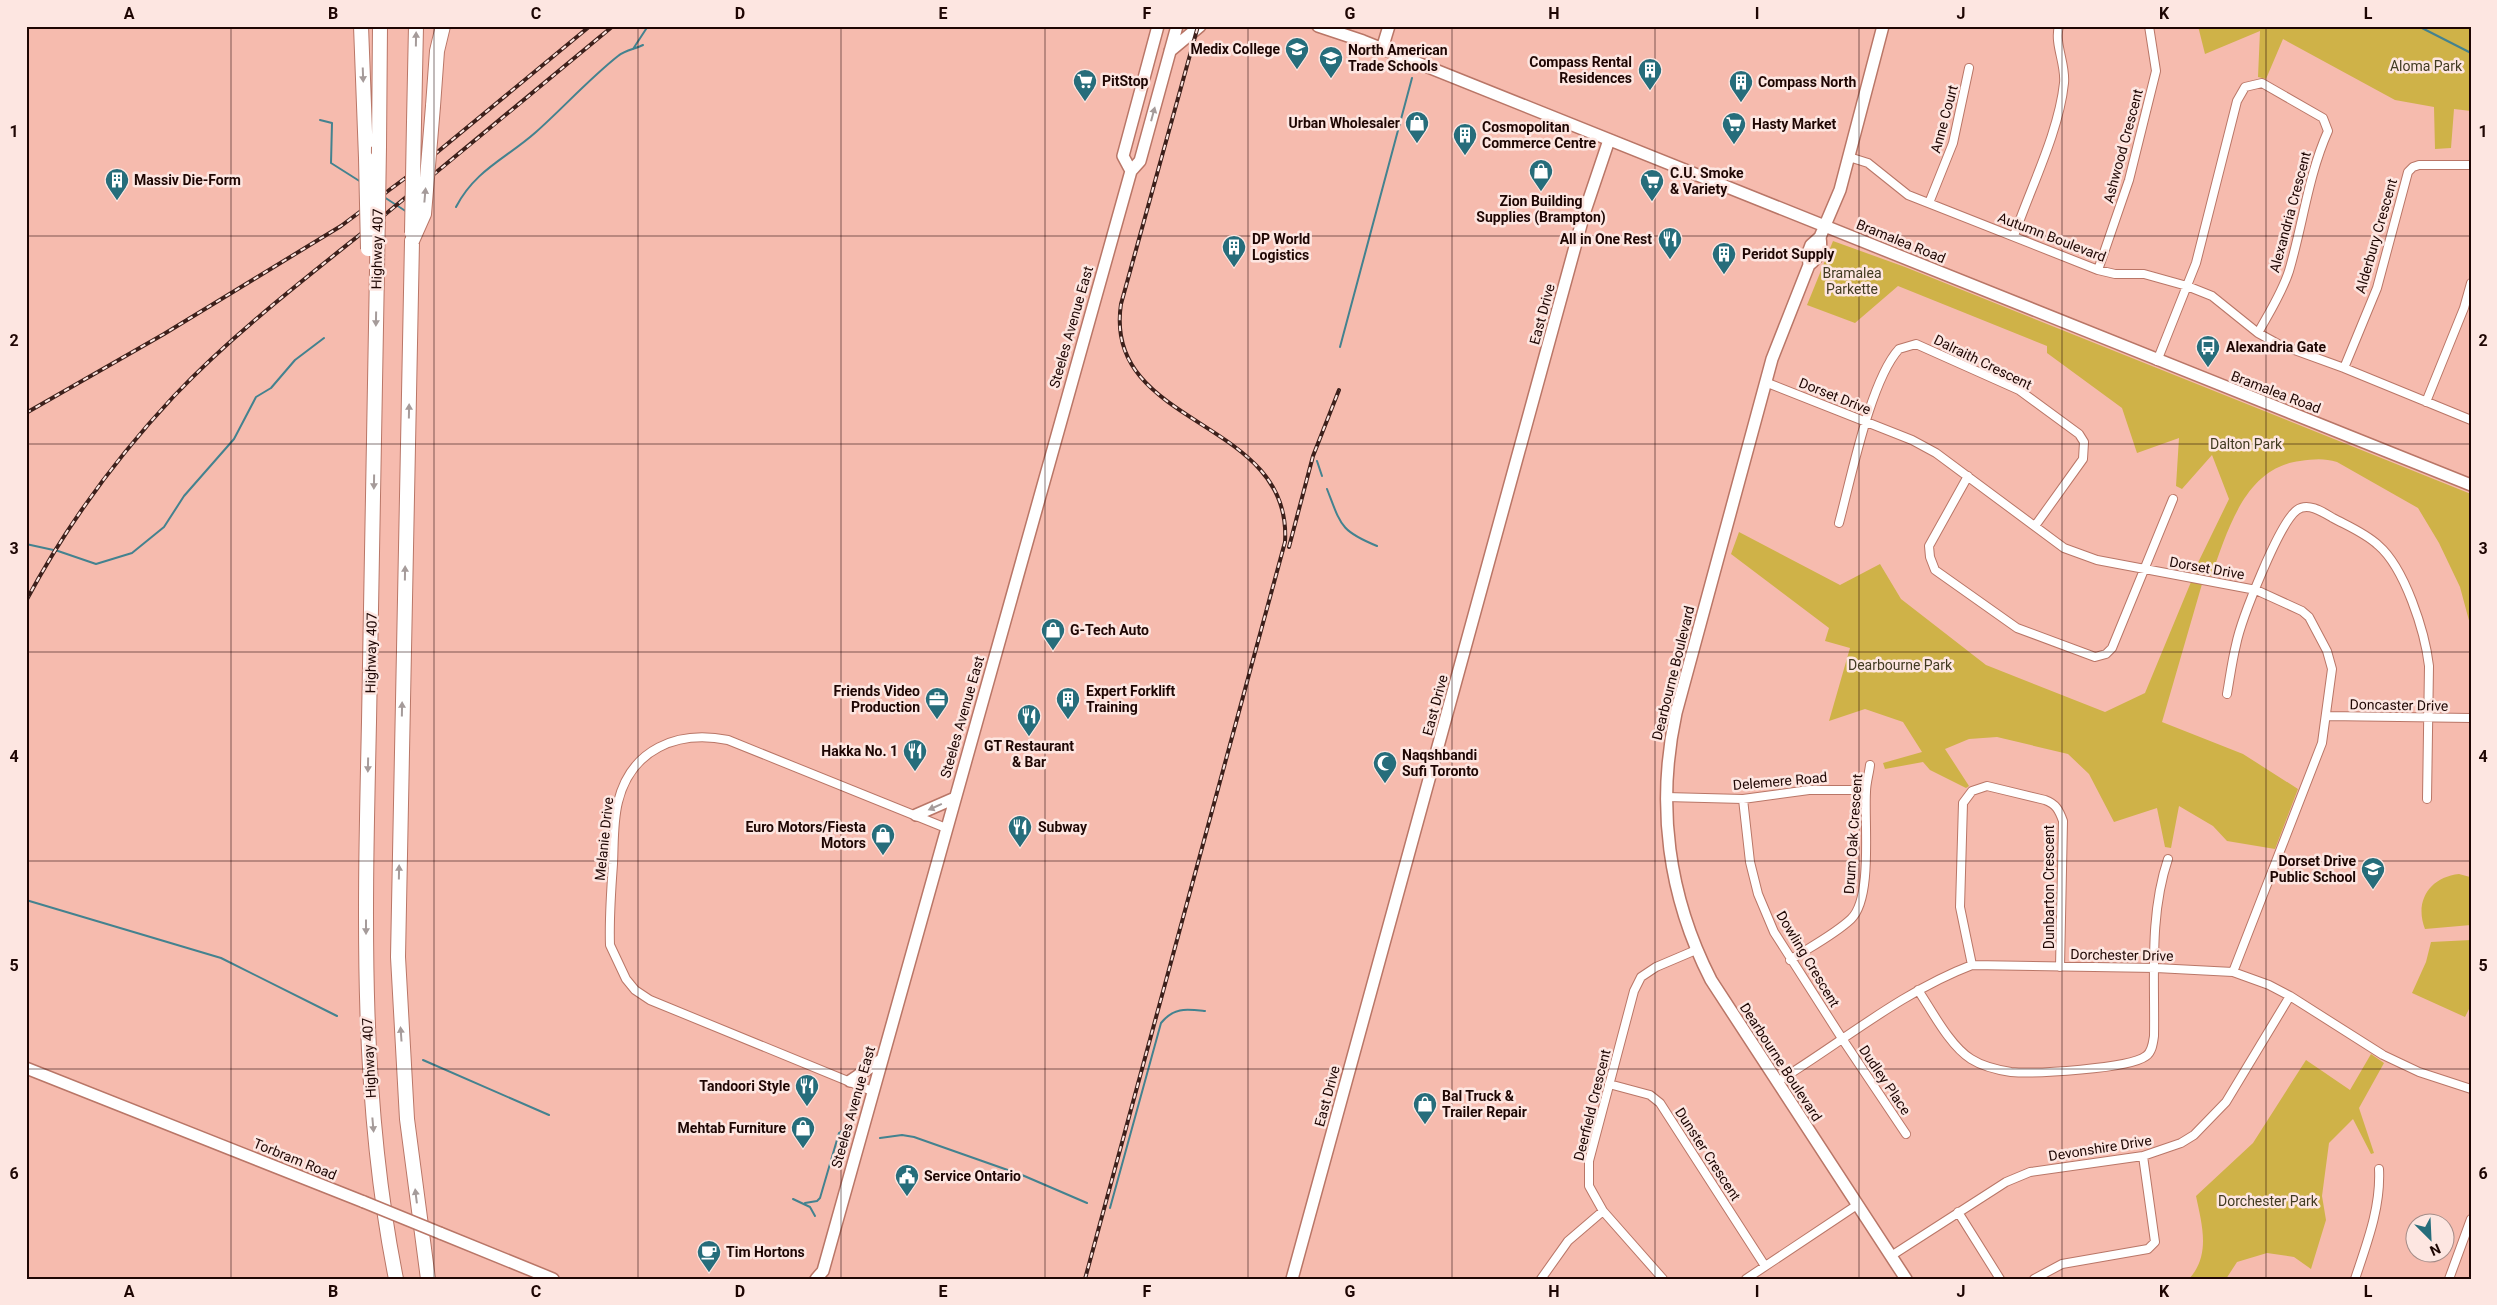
<svg xmlns="http://www.w3.org/2000/svg" width="2497" height="1305" font-family="Roboto,sans-serif">
  <style>
    .park { fill: #cfb248 }
    .lines { fill: none; stroke-linecap: round; stroke-linejoin: round }
    .stream { stroke: #43828f; stroke-width: 2 }
    .street-casing { stroke: #b97667; stroke-width: 10 }
    .secondary-casing { stroke: #b97667; stroke-width: 14 }
    .highway-casing { stroke: #b97667; stroke-width: 16 }
    .street { stroke: #fff; stroke-width: 8 }
    .secondary { stroke: #fff; stroke-width: 11 }
    .highway { stroke: #fff; stroke-width: 14 }
    .rail-casing { stroke: #3d201b; stroke-width: 4 }
    .rail { stroke: #fde6e1; stroke-width: 2; stroke-dasharray: 5.5; stroke-linecap: butt }
    .secondary-bridge-casing { stroke: #b97667; stroke-width: 14; stroke-linecap: butt }
    .highway-bridge-casing { stroke: #b97667; stroke-width: 16; stroke-linecap: butt }
    .secondary-bridge { stroke: #fff; stroke-width: 11 }
    .highway-bridge { stroke: #fff; stroke-width: 14 }
    .oneway { fill: #a59b9a }
    .grid { fill: none; stroke: #1e0603; stroke-width: 1; stroke-opacity: 0.55 }
    .labels { text-anchor: middle; dominant-baseline: central; stroke-width: 5; stroke-linejoin: round; paint-order: stroke }
    .poi-label { font-size: 14px; font-weight: bold; fill: #1e0603; stroke: #fde6e1; text-anchor: start }
    .park-label { font-size: 14px; fill: #413a21; stroke: #fde6e1 }
    .street-label { font-size: 14px; fill: #1e0603; stroke: #fde6e1 }
    .neatline { fill: none; stroke: #1e0603; stroke-width: 2 }
    .grid-label { font-size: 16px; text-anchor: middle; font-weight: bold; fill: #1e0603 }
  </style>
  <rect width="100%" height="100%" fill="#f6bbae"/>
  <path class="park" d="M2198 26H2471V111L2454 109 2451 148 2435 149 2434 107 2395 100 2283 39 2266 79 2258 77 2260 31 2205 54Z
    M1833 241 1905 267 2471 494V628L2460 587 2439 543 2418 508 2337 462C2324 458 2314 459 2300 461 2244 468 2228 531 2211 576L2193 573 2229 499 2212 455 2182 489 2176 486 2179 438 2137 453 2122 408 2047 353V346L1898 286 1855 323 1807 305Z
    M1739 532 1840 585 1880 564 1901 599 1986 665 2105 712 2145 693 2191 582 2202 584 2162 722 2243 754 2298 789 2275 849 2227 841 2213 826 2179 806 2171 848 2165 847 2157 808 2114 822 2089 774 2068 754 1997 737 1969 739 1945 749 1969 786 1966 788 1930 770 1923 762 1885 769 1883 763 1922 752 1903 722 1865 709 1829 721 1850 648 1825 641 1829 628 1731 554Z
    M2459 874 2470 877 2471 925 2425 929C2414 901 2430 877 2459 874Z
    M2471 940V1005L2465 1017 2412 993 2426 962 2431 942Z
    M2371 1054 2384 1063 2359 1108 2374 1153 2371 1154 2353 1119 2329 1143 2322 1196 2326 1220 2311 1269 2294 1257 2267 1253 2237 1262 2226 1279H2189C2211 1255 2202 1225 2196 1196L2253 1143 2306 1060 2350 1090Z"/>
  <g class="lines">
    <path class="stream" d="M2418 26 2471 53
      M633 49 648 26
      M320 120 332 123 331 163 361 182
      M384 197 407 212
      M456 207C475 170 507 158 536 132 564 107 589 79 618 56 625 50 635 49 643 45
      M1340 347 1412 78
      M1317 461 1322 476
      M1327 489C1341 525 1340 531 1377 546
      M26 544 58 551 96 564 132 553 164 527 184 496 234 439 256 397 271 388 295 360 324 338
      M26 900 221 958 337 1016
      M423 1060 549 1115
      M880 1138 902 1135 914 1137 1022 1175 1087 1203
      M793 1199 810 1207 815 1216
      M805 1203 817 1201 820 1198 839 1133 842 1131
      M1110 1208 1161 1023C1174 1007 1186 1009 1205 1011"/>
    <g class="street-casing">
      <path id="street" d="M1849 157 1868 163 1908 195 2098 270 2115 274H2144L2187 286 2212 296 2258 333 2278 344 2344 368 2471 420
        M1929 203 1953 143 1969 68
        M2014 236C2030 189 2059 132 2064 83 2066 64 2054 44 2059 26
        M2098 270 2129 180 2156 71 2149 26
        M2157 361 2196 263 2237 101 2245 87 2262 83 2323 118 2328 131C2308 176 2303 224 2289 271 2282 293 2269 313 2258 333
        M2344 368 2377 288 2408 172 2413 167 2419 165H2471
        M1765 382 1912 440 1936 453 2064 548 2097 560 2256 590 2302 611 2309 617 2327 651 2332 669 2322 743 2233 972
        M2426 402 2464 308 2471 283
        M1968 476 1929 546 1930 557 1935 570 2017 628 2095 657 2106 654 2112 648 2173 499
        M1839 523C1851 479 1870 381 1899 349L1916 344 2019 390 2079 434 2084 442 2083 459 2035 526
        M2227 694C2230 677 2232 661 2236 645 2241 620 2279 523 2297 510 2308 502 2323 512 2333 518 2348 526 2365 533 2378 545 2405 568 2425 632 2429 666L2427 799
        M2327 716 2471 718
        M1666 797 1743 799 1809 790H1866
        M1743 799 1750 862 1758 894 1774 932 1843 1040 1906 1134
        M1790 960C1810 947 1834 935 1851 919 1873 898 1864 822 1866 792 1866 783 1869 774 1870 765
        M1972 965 1960 907 1963 803 1972 791 1987 786 2045 800C2056 804 2059 810 2063 821L2060 967
        M1918 990C1932 1011 1950 1046 1971 1059 1982 1066 1998 1070 2011 1072 2034 1074 2129 1069 2146 1056 2152 1052 2153 1043 2154 1036 2155 977 2149 915 2168 859
        M1777 1082C1841 1043 1901 992 1972 965L2156 968 2233 972 2269 985 2290 996 2383 1055 2419 1072 2471 1089
        M1609 1084 1650 1095 1660 1103 1765 1266
        M872 1091 650 1000 635 990 626 979 610 945C609 918 611 891 613 864 614 844 613 822 618 802 631 749 677 730 728 740L946 828
        M1958 1212 2000 1279
        M1891 1256 2006 1182 2030 1172 2143 1156 2181 1143 2194 1135 2226 1102 2290 996
        M1541 1279 1568 1241 1603 1211
        M1663 1279 1603 1211 1589 1186V1161L1634 991 1641 977 1656 967 1696 950
        M1746 1279 1857 1205
        M2034 1279 2062 1264 2148 1249 2155 1242 2143 1156
        M2355 1279C2367 1243 2381 1207 2379 1169
        M2449 1279 2471 1219"/>
    </g>
    <g class="secondary-casing">
      <path id="secondary" d="M1318 26 1363 41 2471 485
        M1382 49 1389 26
        M1170 51 1200 26
        M1131 171 1123 156 1158 26
        M1820 237C1822 251 1820 256 1809 265L1772 359 1676 713C1656 805 1668 896 1711 980L1906 1279
        M1809 265 1808 253 1811 245 1820 237 1840 190 1883 26
        M916 815 955 798
        M26 1068 364 1202
        M850 1081 881 1060
        M440 1233 553 1279
        M816 1279 823 1271 1131 171 1140 161 1177 26
        M1292 1279 1584 214 1609 140"/>
    </g>
    <g class="highway-casing">
      <path id="highway" d="M361 26 366 158
        M433 106 437 51 443 26
        M414 122 416 26
        M379 147 380 26
        M412 241 398 957 407 1119 428 1279
        M377 270C374 421 373 572 369 722 365 909 359 1095 396 1279"/>
    </g>
    <use href="#street" class="street"/>
    <use href="#secondary" class="secondary"/>
    <use href="#highway" class="highway"/>
    <g class="rail-casing">
      <path id="rail" d="M26 413 164 334 341 226 412 173 590 26
        M1289 547 1313 456 1339 390
        M26 601C66 526 116 458 174 396 237 330 311 274 382 217 459 154 536 90 613 26
        M1085 1279 1285 542C1293 417 1102 428 1121 304L1198 26"/>
    </g>
    <use href="#rail" class="rail"/>
    <g class="secondary-bridge-casing">
      <path id="secondary-bridge" d="M364 1202 440 1233"/>
    </g>
    <g class="highway-bridge-casing">
      <path id="highway-bridge" d="M366 158 368 249
        M412 233 414 122
        M412 241 424 214 433 106
        M377 270 379 147"/>
    </g>
    <use href="#secondary-bridge" class="secondary-bridge"/>
    <use href="#highway-bridge" class="highway-bridge"/>
  </g>
  <defs><path id="oneway-solid" d="M-6-.8H1V-3.2L6.5 0L1 3.2V.8H-6Z" transform="scale(1.25)"/></defs>
  <g class="oneway">
    <use href="#oneway-solid" transform="translate(416 39) rotate(-89)"/>
    <use href="#oneway-solid" transform="translate(363 75) rotate(88)"/>
    <use href="#oneway-solid" transform="translate(1153 114) rotate(-75)"/>
    <use href="#oneway-solid" transform="translate(425 195) rotate(-85)"/>
    <use href="#oneway-solid" transform="translate(376 319) rotate(91)"/>
    <use href="#oneway-solid" transform="translate(409 411) rotate(-89)"/>
    <use href="#oneway-solid" transform="translate(374 482) rotate(91)"/>
    <use href="#oneway-solid" transform="translate(405 573) rotate(-89)"/>
    <use href="#oneway-solid" transform="translate(402 709) rotate(-89)"/>
    <use href="#oneway-solid" transform="translate(368 765) rotate(91)"/>
    <use href="#oneway-solid" transform="translate(935 807) rotate(156)"/>
    <use href="#oneway-solid" transform="translate(399 872) rotate(-89)"/>
    <use href="#oneway-solid" transform="translate(366 927) rotate(90)"/>
    <use href="#oneway-solid" transform="translate(401 1034) rotate(-94)"/>
    <use href="#oneway-solid" transform="translate(373 1125) rotate(85)"/>
    <use href="#oneway-solid" transform="translate(416 1196) rotate(-97)"/>
  </g>
  <path class="grid" d="M231 26V1279M434 26V1279M638 26V1279M841 26V1279M1045 26V1279M1248 26V1279M1452 26V1279M1655 26V1279M1859 26V1279M2062 26V1279M2266 26V1279M26 236H2471M26 444H2471M26 652H2471M26 861H2471M26 1069H2471"/>
  <defs>
    <g id="university-pin" transform="scale(1.25)"><path d="M0 17L-7.5 6A9.5 9.5 0 1 1 7.5 6Z" fill="#266d7b" stroke="#fde6e1"/><path d="M0-5L7-2L0 1L-7-2ZM-4 1L0 2.5L4 1V4Q0 6-4 4Z" fill="#fff"/></g>
    <g id="building-pin" transform="scale(1.25)"><path d="M0 17L-7.5 6A9.5 9.5 0 1 1 7.5 6Z" fill="#266d7b" stroke="#fde6e1"/><path d="M-4-6H4V6H1V3H-1V6H-4ZM-2.5-4.3h1.7v1.8h-1.7ZM.8-4.3h1.7v1.8H.8ZM-2.5-1h1.7V.8h-1.7ZM.8-1h1.7V.8H.8Z" fill="#fff"/></g>
    <g id="supermarket-pin" transform="scale(1.25)"><path d="M0 17L-7.5 6A9.5 9.5 0 1 1 7.5 6Z" fill="#266d7b" stroke="#fde6e1"/><path d="M-6-5.5h2.5l.6 2H6L4.5 2H-2.5L-4.4-4H-6ZM-1.5 3.2a1.3 1.3 0 1 0 .1 0ZM3 3.2a1.3 1.3 0 1 0 .1 0Z" fill="#fff"/></g>
    <g id="shop-pin" transform="scale(1.25)"><path d="M0 17L-7.5 6A9.5 9.5 0 1 1 7.5 6Z" fill="#266d7b" stroke="#fde6e1"/><path d="M-5-2.5h2.3a2.7 3.5 0 0 1 5.4 0H5L5.5 6h-11ZM-1.5-2.5h3a1.5 2.3 0 0 0-3 0Z" fill="#fff"/></g>
    <g id="restaurant-pin" transform="scale(1.25)"><path d="M0 17L-7.5 6A9.5 9.5 0 1 1 7.5 6Z" fill="#266d7b" stroke="#fde6e1"/><path d="M-5-6h1v4h1v-4h1v4h1v-4h1v5L-1.5 .5V6h-2V.5L-5-1ZM5-6V6H3V1.5H1.5Q1.5-4 5-6Z" fill="#fff"/></g>
    <g id="bus-pin" transform="scale(1.25)"><path d="M0 17L-7.5 6A9.5 9.5 0 1 1 7.5 6Z" fill="#266d7b" stroke="#fde6e1"/><path d="M-5-6H5V4H4V6H2V4H-2V6H-4V4H-5ZM-3.5-4V0h7V-4ZM-3.5 1.2v1.5H-2V1.2ZM2 1.2v1.5H3.5V1.2Z" fill="#fff"/></g>
    <g id="office-pin" transform="scale(1.25)"><path d="M0 17L-7.5 6A9.5 9.5 0 1 1 7.5 6Z" fill="#266d7b" stroke="#fde6e1"/><path d="M-6-3h4V-5.5h4V-3h4V5H-6ZM-1-4.5V-3h2v-1.5ZM-6 0V1H6V0Z" fill="#fff"/></g>
    <g id="mosque-pin" transform="scale(1.25)"><path d="M0 17L-7.5 6A9.5 9.5 0 1 1 7.5 6Z" fill="#266d7b" stroke="#fde6e1"/><path d="M3.5-4.9A6 6 0 1 0 3.5 4.9A5 5 0 1 1 3.5-4.9Z" fill="#fff"/></g>
    <g id="school-pin" transform="scale(1.25)"><path d="M0 17L-7.5 6A9.5 9.5 0 1 1 7.5 6Z" fill="#266d7b" stroke="#fde6e1"/><path d="M0-5L7-2L0 1L-7-2ZM-4 1L0 2.5L4 1V4Q0 6-4 4Z" fill="#fff"/></g>
    <g id="civic-pin" transform="scale(1.25)"><path d="M0 17L-7.5 6A9.5 9.5 0 1 1 7.5 6Z" fill="#266d7b" stroke="#fde6e1"/><path d="M-.6-6.5H3V-4.5H.6V-3L4-1V1h2V6H-6V1h2V-1L-.6-3ZM-1.2 2.5V6h2.4V2.5Z" fill="#fff"/></g>
    <g id="cafe-pin" transform="scale(1.25)"><path d="M0 17L-7.5 6A9.5 9.5 0 1 1 7.5 6Z" fill="#266d7b" stroke="#fde6e1"/><path d="M-5.5-4.5H6V0H3Q3 3.5 0 3.5H-2.5Q-5.5 3.5-5.5 0ZM3-3.2v2h1.7v-2ZM-6 4.5H4V6H-6Z" fill="#fff"/></g>
  </defs>
  <g fill-rule="evenodd">
    <use href="#university-pin" x="1297" y="49"/>
    <use href="#university-pin" x="1331" y="58"/>
    <use href="#building-pin" x="1650" y="70"/>
    <use href="#supermarket-pin" x="1085" y="81"/>
    <use href="#building-pin" x="1741" y="82"/>
    <use href="#shop-pin" x="1417" y="123"/>
    <use href="#supermarket-pin" x="1734" y="124"/>
    <use href="#building-pin" x="1465" y="135"/>
    <use href="#shop-pin" x="1541" y="171"/>
    <use href="#building-pin" x="117" y="180"/>
    <use href="#supermarket-pin" x="1652" y="181"/>
    <use href="#restaurant-pin" x="1670" y="239"/>
    <use href="#building-pin" x="1234" y="247"/>
    <use href="#building-pin" x="1724" y="254"/>
    <use href="#bus-pin" x="2208" y="347"/>
    <use href="#shop-pin" x="1053" y="630"/>
    <use href="#office-pin" x="937" y="699"/>
    <use href="#building-pin" x="1068" y="699"/>
    <use href="#restaurant-pin" x="1029" y="716"/>
    <use href="#restaurant-pin" x="915" y="751"/>
    <use href="#mosque-pin" x="1385" y="763"/>
    <use href="#restaurant-pin" x="1020" y="827"/>
    <use href="#shop-pin" x="883" y="835"/>
    <use href="#school-pin" x="2373" y="869"/>
    <use href="#restaurant-pin" x="807" y="1086"/>
    <use href="#shop-pin" x="1425" y="1104"/>
    <use href="#shop-pin" x="803" y="1128"/>
    <use href="#civic-pin" x="907" y="1176"/>
    <use href="#cafe-pin" x="709" y="1252"/>
  </g>
  <g class="labels">
    <g class="poi-label">
      <text x="1280" y="49" text-anchor="end">Medix College</text>
      <text x="1348" y="50">North American<tspan x="1348" dy="16">Trade Schools</tspan></text>
      <text x="1632" y="62" text-anchor="end">Compass Rental<tspan x="1632" dy="16">Residences</tspan></text>
      <text x="1102" y="81">PitStop</text>
      <text x="1758" y="82">Compass North</text>
      <text x="1400" y="123" text-anchor="end">Urban Wholesaler</text>
      <text x="1752" y="124">Hasty Market</text>
      <text x="1482" y="127">Cosmopolitan<tspan x="1482" dy="16">Commerce Centre</tspan></text>
      <text x="1670" y="173">C.U. Smoke<tspan x="1670" dy="16">&amp; Variety</tspan></text>
      <text x="134" y="180">Massiv Die-Form</text>
      <text x="1541" y="201" text-anchor="middle">Zion Building<tspan x="1541" dy="16">Supplies (Brampton)</tspan></text>
      <text x="1252" y="239">DP World<tspan x="1252" dy="16">Logistics</tspan></text>
      <text x="1652" y="239" text-anchor="end">All in One Rest</text>
      <text x="1742" y="254">Peridot Supply</text>
      <text x="2226" y="347">Alexandria Gate</text>
      <text x="1070" y="630">G-Tech Auto</text>
      <text x="920" y="691" text-anchor="end">Friends Video<tspan x="920" dy="16">Production</tspan></text>
      <text x="1086" y="691">Expert Forklift<tspan x="1086" dy="16">Training</tspan></text>
      <text x="1029" y="746" text-anchor="middle">GT Restaurant<tspan x="1029" dy="16">&amp; Bar</tspan></text>
      <text x="898" y="751" text-anchor="end">Hakka No. 1</text>
      <text x="1402" y="755">Naqshbandi<tspan x="1402" dy="16">Sufi Toronto</tspan></text>
      <text x="866" y="827" text-anchor="end">Euro Motors/Fiesta<tspan x="866" dy="16">Motors</tspan></text>
      <text x="1038" y="827">Subway</text>
      <text x="2356" y="861" text-anchor="end">Dorset Drive<tspan x="2356" dy="16">Public School</tspan></text>
      <text x="790" y="1086" text-anchor="end">Tandoori Style</text>
      <text x="1442" y="1096">Bal Truck &amp;<tspan x="1442" dy="16">Trailer Repair</tspan></text>
      <text x="786" y="1128" text-anchor="end">Mehtab Furniture</text>
      <text x="924" y="1176">Service Ontario</text>
      <text x="726" y="1252">Tim Hortons</text>
    </g>
    <g class="park-label">
      <text x="2426" y="66">Aloma Park</text>
      <text x="1852" y="273">Bramalea<tspan x="1852" dy="16">Parkette</tspan></text>
      <text x="2246" y="444">Dalton Park</text>
      <text x="1900" y="665">Dearbourne Park</text>
      <text x="2268" y="1201">Dorchester Park</text>
    </g>
    <g class="street-label">
      <text transform="translate(1944 119) rotate(-75)">Anne Court</text>
      <text transform="translate(2123 146) rotate(-75)">Ashwood Crescent</text>
      <text transform="translate(2290 212) rotate(-75)">Alexandria Crescent</text>
      <text transform="translate(2376 236) rotate(-74)">Alderbury Crescent</text>
      <text transform="translate(2052 237) rotate(21)">Autumn Boulevard</text>
      <text transform="translate(1901 241) rotate(22)">Bramalea Road</text>
      <text transform="translate(377 249) rotate(-89)">Highway 407</text>
      <text transform="translate(1542 314) rotate(-75)">East Drive</text>
      <text transform="translate(1071 327) rotate(-74)">Steeles Avenue East</text>
      <text transform="translate(1983 362) rotate(26)">Dalraith Crescent</text>
      <text transform="translate(2276 392) rotate(21)">Bramalea Road</text>
      <text transform="translate(1835 396) rotate(22)">Dorset Drive</text>
      <text transform="translate(2207 568) rotate(10)">Dorset Drive</text>
      <text transform="translate(371 653) rotate(-89)">Highway 407</text>
      <text transform="translate(1673 673) rotate(-76)">Dearbourne Boulevard</text>
      <text transform="translate(1435 705) rotate(-75)">East Drive</text>
      <text transform="translate(2399 705) rotate(1)">Doncaster Drive</text>
      <text transform="translate(962 717) rotate(-74)">Steeles Avenue East</text>
      <text transform="translate(1780 781) rotate(-5)">Delemere Road</text>
      <text transform="translate(1853 834) rotate(-86)">Drum Oak Crescent</text>
      <text transform="translate(604 839) rotate(-84)">Melanie Drive</text>
      <text transform="translate(2049 887) rotate(-90)">Dunbarton Crescent</text>
      <text transform="translate(2122 955) rotate(1)">Dorchester Drive</text>
      <text transform="translate(1808 959) rotate(59)">Dowling Crescent</text>
      <text transform="translate(369 1058) rotate(-93)">Highway 407</text>
      <text transform="translate(1781 1062) rotate(57)">Dearbourne Boulevard</text>
      <text transform="translate(1885 1080) rotate(56)">Dudley Place</text>
      <text transform="translate(1327 1096) rotate(-75)">East Drive</text>
      <text transform="translate(1592 1105) rotate(-76)">Deerfield Crescent</text>
      <text transform="translate(853 1107) rotate(-74)">Steeles Avenue East</text>
      <text transform="translate(2100 1148) rotate(-9)">Devonshire Drive</text>
      <text transform="translate(1708 1154) rotate(57)">Dunster Crescent</text>
      <text transform="translate(295 1159) rotate(22)">Torbram Road</text>
    </g>
  </g>
  <rect width="2497" height="1305" fill="none" stroke="#fde6e1" stroke-width="55"/>
  <g transform="translate(2430 1238) rotate(156)"><circle r="24" fill="#fde6e1" stroke="#a48c88"/>
  <path d="M0-4L9 19L0 12L-9 19Z" fill="#266d7b"/>
  <text y="-8" font-size="14" font-weight="bold" text-anchor="middle" fill="#1e0603">N</text>
  </g>
  <rect x="28" y="28" width="2442" height="1250" class="neatline"/>
  <g class="grid-label">
    <text x="129" y="19">A</text>
    <text x="333" y="19">B</text>
    <text x="536" y="19">C</text>
    <text x="740" y="19">D</text>
    <text x="943" y="19">E</text>
    <text x="1147" y="19">F</text>
    <text x="1350" y="19">G</text>
    <text x="1554" y="19">H</text>
    <text x="1757" y="19">I</text>
    <text x="1961" y="19">J</text>
    <text x="2164" y="19">K</text>
    <text x="2368" y="19">L</text>
    <text x="14" y="137">1</text>
    <text x="2483" y="137">1</text>
    <text x="14" y="346">2</text>
    <text x="2483" y="346">2</text>
    <text x="14" y="554">3</text>
    <text x="2483" y="554">3</text>
    <text x="14" y="762">4</text>
    <text x="2483" y="762">4</text>
    <text x="14" y="971">5</text>
    <text x="2483" y="971">5</text>
    <text x="14" y="1179">6</text>
    <text x="2483" y="1179">6</text>
    <text x="129" y="1297">A</text>
    <text x="333" y="1297">B</text>
    <text x="536" y="1297">C</text>
    <text x="740" y="1297">D</text>
    <text x="943" y="1297">E</text>
    <text x="1147" y="1297">F</text>
    <text x="1350" y="1297">G</text>
    <text x="1554" y="1297">H</text>
    <text x="1757" y="1297">I</text>
    <text x="1961" y="1297">J</text>
    <text x="2164" y="1297">K</text>
    <text x="2368" y="1297">L</text>
  </g>
</svg>
